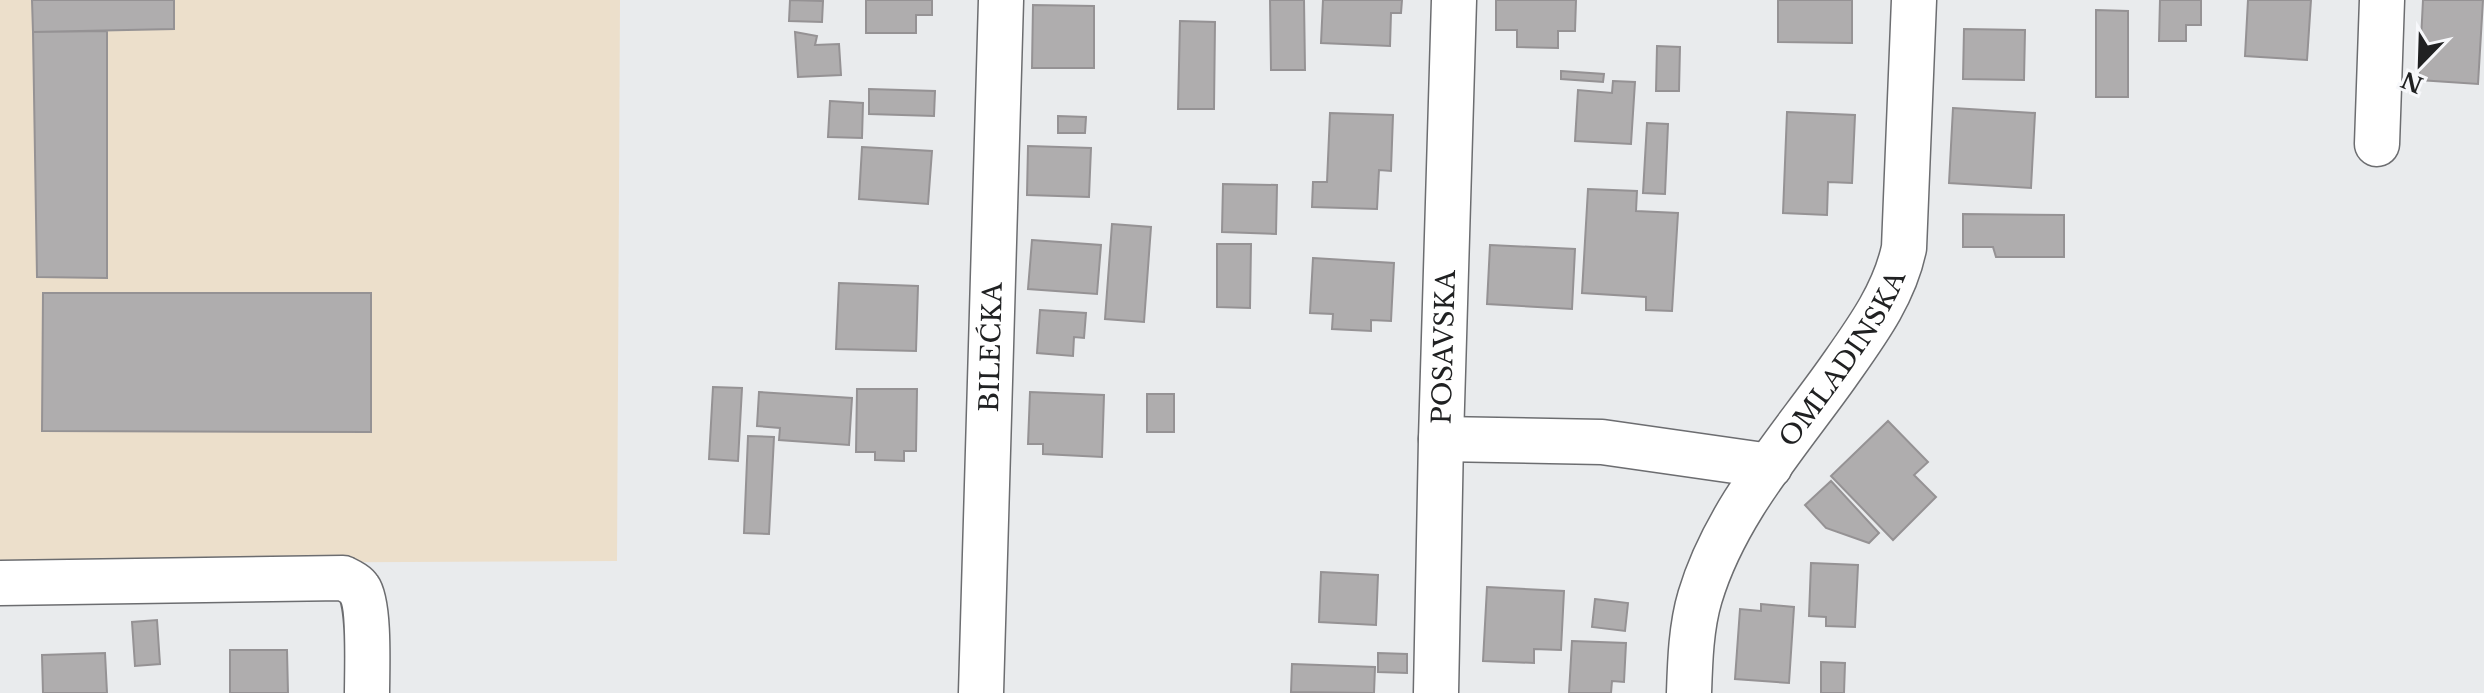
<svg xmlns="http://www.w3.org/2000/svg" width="2484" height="693" font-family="'Libre Baskerville',serif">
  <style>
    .industrial { fill: #ecdfcb }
    .building { fill: #afadae; stroke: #959294; stroke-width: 2 }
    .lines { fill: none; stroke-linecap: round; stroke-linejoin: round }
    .street-casing { stroke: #6c6d70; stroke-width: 47 }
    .street { stroke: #fff; stroke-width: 44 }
    .labels { text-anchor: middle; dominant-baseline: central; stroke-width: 8; stroke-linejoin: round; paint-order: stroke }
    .street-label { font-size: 26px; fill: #202122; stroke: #f7f8fb }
  </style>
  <rect width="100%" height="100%" fill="#e9ebed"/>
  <path class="industrial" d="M0 0H620L617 561 0 564Z"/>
  <path class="building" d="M32 0H174V29L33 32Z
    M790 0 823 1 822 22 789 21Z
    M866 0H932V15H916V33H866Z
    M1270 0H1304L1305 70H1271Z
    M1323 0H1402L1401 13H1391L1390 46 1321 43Z
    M1496 0H1576L1575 31H1558V48L1517 47V30H1496Z
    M1778 0H1852V43L1778 42Z
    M2160 0H2201V25H2186V41H2159Z
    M2248 0H2311L2307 60 2245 56Z
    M2423 0H2483L2478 84 2419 80Z
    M1033 5 1094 6V68H1032Z
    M2096 10 2128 11V97H2096Z
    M1180 21 1215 22 1214 109H1178Z
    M1964 29 2025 30 2024 80 1963 79Z
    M107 31V278L37 277 33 32Z
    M795 32 817 36 815 45 839 44 841 75 798 77Z
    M1657 46 1680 47 1679 91H1656Z
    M1561 71 1604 74 1603 82 1561 79Z
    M1613 81 1635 82 1631 144 1575 141 1578 90 1612 93Z
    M869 89 935 91 934 116 869 114Z
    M830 101 863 103 862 138 828 137Z
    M1953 108 2035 113 2031 188 1949 183Z
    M1787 112 1855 115 1852 183 1828 182 1827 215 1783 213Z
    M1330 113 1393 115 1391 171 1379 170 1377 209 1312 207 1313 182H1327Z
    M1058 116 1086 117 1085 133H1058Z
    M1647 123 1668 124 1665 194 1643 193Z
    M1028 146 1091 148 1089 197 1027 195Z
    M862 147 932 151 928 204 859 199Z
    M1223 184 1277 185 1276 234 1222 232Z
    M1588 189 1637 191 1636 211 1678 213 1672 311 1646 310V297L1582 293Z
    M1963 214 2064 215V257H1996L1993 247H1963Z
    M1112 224 1151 227 1144 322 1105 319Z
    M1032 240 1101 245 1097 294 1028 289Z
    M1217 244H1251L1250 308 1217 307Z
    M1490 245 1575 249 1572 309 1487 304Z
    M1313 258 1394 263 1391 321 1371 320V331L1332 329 1333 314 1310 313Z
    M839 283 918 286 916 351 836 349Z
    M43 293H371V432L42 431Z
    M1040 310 1086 313 1084 338 1074 337 1073 356 1037 353Z
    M713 387 742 388 738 461 709 459Z
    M857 389H917L916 451H904V461L875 460V452H856Z
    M759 392 852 398 849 445 779 440 780 428 757 426Z
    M1030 392 1104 395 1102 457 1043 454V444H1028Z
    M1147 394H1174V432H1147Z
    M1888 421 1928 462 1914 475 1936 497 1893 540 1831 476Z
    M748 436 774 437 769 534 744 533Z
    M1831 481 1879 533 1869 543 1826 528 1805 505Z
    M1811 563 1858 565 1855 627 1826 626V617L1809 616Z
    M1321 572 1378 575 1376 625 1319 622Z
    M1487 587 1564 591 1561 650 1534 649V663L1483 661Z
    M1595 599 1628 603 1625 631 1592 627Z
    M1761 604 1794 607 1789 683 1735 679 1740 609 1761 611Z
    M157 620 160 664 135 666 132 622Z
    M1572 641 1626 643 1624 682 1612 681 1611 693H1569Z
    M230 650H287L288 693H230Z
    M105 653 107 693H43L42 655Z
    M1378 653 1407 654V673L1378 672Z
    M1821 662 1845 663 1844 693H1821Z
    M1292 664 1375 667 1374 693 1291 692Z"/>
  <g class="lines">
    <g class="street-casing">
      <g id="street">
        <path d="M2377 144 2382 0"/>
        <path d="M1441 439 1602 442 1770 466"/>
        <path d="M0 583 343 578C349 581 356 584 359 589 370 604 367 672 367 693"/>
        <path id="s1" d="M981 693 1001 0"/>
        <path id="s2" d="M1436 693 1441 439 1454 0"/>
        <path id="s3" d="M1689 693C1690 662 1691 627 1700 597 1725 513 1786 445 1836 375 1864 335 1894 296 1904 248L1914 0"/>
      </g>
    </g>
    <use href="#street" class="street"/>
  </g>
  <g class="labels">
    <g class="street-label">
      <text stroke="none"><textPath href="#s1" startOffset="346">BILEĆKA</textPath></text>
      <text stroke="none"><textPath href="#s2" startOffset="346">POSAVSKA</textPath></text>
      <text stroke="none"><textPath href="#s3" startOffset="376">OMLADINSKA</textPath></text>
    </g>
  </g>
  <g transform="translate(2420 64) rotate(203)" stroke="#f7f8fb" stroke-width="6" paint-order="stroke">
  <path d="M0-6L14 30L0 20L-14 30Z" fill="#202122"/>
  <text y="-12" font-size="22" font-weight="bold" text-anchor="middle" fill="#202122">N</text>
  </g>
</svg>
